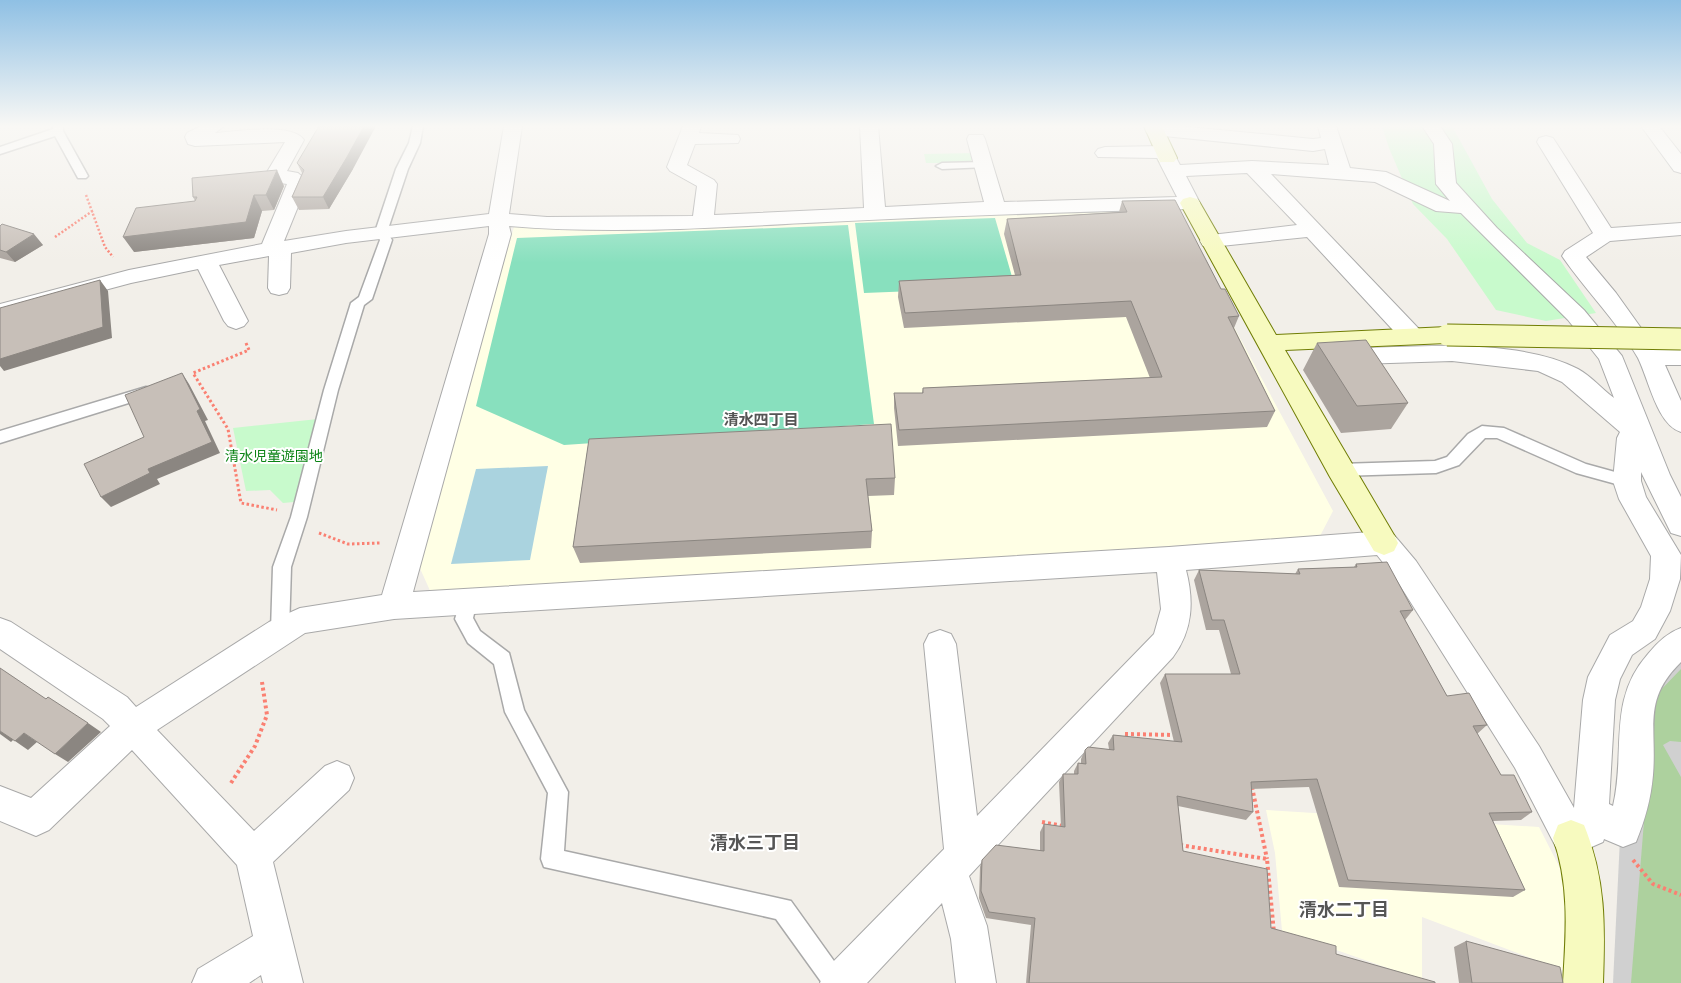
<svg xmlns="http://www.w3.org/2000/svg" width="1681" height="983" font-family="'PT Sans','Noto Sans JP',sans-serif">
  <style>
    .education { fill: #ffffe5 }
    .religious { fill: #d0d0d0 }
    .forest { fill: #add19e }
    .park { fill: #c8facc }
    .pitch { fill: #88e0be }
    .water { fill: #aad3df }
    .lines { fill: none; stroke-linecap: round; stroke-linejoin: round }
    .lane-casing { stroke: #a9a9a9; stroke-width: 3 }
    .street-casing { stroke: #a9a9a9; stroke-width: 2 }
    .secondary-casing { stroke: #707d05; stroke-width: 2 }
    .path-far2 { stroke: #fa8072; stroke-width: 2.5; stroke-dasharray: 2 2; stroke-linecap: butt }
    .path-far1 { stroke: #fa8072; stroke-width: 3; stroke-dasharray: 2.5 2.5; stroke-linecap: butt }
    .path { stroke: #fa8072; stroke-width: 4; stroke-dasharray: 3 3; stroke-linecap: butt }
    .lane { fill: #fff; fill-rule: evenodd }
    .street { fill: #fff; fill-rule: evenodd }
    .secondary { fill: #f7fabf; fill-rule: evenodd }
    .secondary-bridge-casing { stroke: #707d05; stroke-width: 23; stroke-linecap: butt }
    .secondary-bridge { stroke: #f7fabf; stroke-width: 21 }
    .wall { fill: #aba49e }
    .shaded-wall { fill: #8b8681 }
    .building { fill: #c7bfb8; stroke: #8b8681 }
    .labels { text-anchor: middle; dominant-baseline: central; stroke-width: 4; stroke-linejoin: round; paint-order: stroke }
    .park-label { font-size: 14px; fill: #0c8416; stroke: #fff }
    .neighbourhood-label { font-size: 15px; font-weight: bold; fill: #555; stroke: #fff }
    .near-neighbourhood-label { font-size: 18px; font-weight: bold; fill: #555; stroke: #fff }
  </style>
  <rect width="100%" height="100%" fill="#f2efe9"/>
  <path class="education" d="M1170 208 1333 511 1320 536 432 595 418 564 514 227 613 230Z
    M1266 810 1539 827 1566 880 1568 972 1422 917V980L1282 931 1275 853Z"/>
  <path class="religious" d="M1681 631V983H1613L1627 693Z"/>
  <path class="forest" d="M1681 669V742L1670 741 1663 745 1681 777V983H1631L1654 697Z"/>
  <path class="park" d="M1382 126H1452L1492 199 1527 243 1560 260 1596 313 1546 321 1496 310 1447 239 1413 204 1389 148Z
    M977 153 979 159 971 160V163H926L924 154Z
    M318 419 294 502 283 503 270 490 246 491 233 428Z"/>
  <path class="pitch" d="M995 218 1015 287 864 293 855 223Z
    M848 225 874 424 564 445 476 406 517 238Z"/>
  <path class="water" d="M548 466 530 560 451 564 476 469Z"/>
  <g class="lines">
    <g class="lane-casing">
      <path id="lane" d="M53 126H63V131L88 176 86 178H78L55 136 0 154V147L53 129Z
        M413 126H423L420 143 408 169 387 232 392 240 372 299 364 305 338 390 307 517 291 567 289 631 286 637 280 639 274 637 271 631 273 567 291 517 324 390 351 303 359 297 380 240 375 232 396 169 409 143Z
        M983 162 989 165 987 167 942 169 936 166 942 163Z
        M146 387 151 388 153 392 151 396 0 443V431Z
        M1482 426 1504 428 1586 464 1633 477 1635 481 1633 485 1627 487 1576 473 1497 438H1485L1459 465 1436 473 1340 476 1334 474 1332 470 1334 466 1340 464 1435 461 1447 457 1468 434Z
        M468 593 474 596 477 601 473 618 480 631 509 653 524 710 568 792 564 851 791 901 844 975 848 983H822L776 919 544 867 541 859 548 793 505 712 494 664 468 643 455 619 462 596Z"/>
    </g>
    <g class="street-casing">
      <path id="street" d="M201 126H224L215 133C236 132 292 122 304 140L287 171 298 173 308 182 284 241 346 231 489 214 504 126H522L509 214 547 217 693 216 697 186 670 171 667 167 683 126H701L699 133 738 135 740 139 738 143 695 144 687 165 714 180 717 184 714 215 864 208 860 126H878L885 207 984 202 967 139 969 135H983L985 139 1004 202 1177 197 1157 158 1098 157 1095 153 1098 149 1105 147 1164 146 1171 148 1180 165 1252 161 1329 165 1325 149 1313 151 1154 135 1147 133 1145 129 1147 126H1178L1313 139 1321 138 1318 126H1336L1350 168 1386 172 1450 201 1436 184 1434 144 1422 126H1440L1452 144 1456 183 1497 228 1584 310 1622 356 1670 475 1681 497V536L1671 533 1641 472V481L1646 497 1681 555 1680 579 1670 611 1655 639 1632 655 1620 679 1615 700 1609 804 1613 806C1626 751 1607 700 1648 654 1657 643 1667 633 1681 628V662C1642 700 1657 727 1653 775 1651 799 1645 820 1636 842L1623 847 1604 839 1603 842 1571 856 1558 851 1515 768 1396 579 1377 555 1186 570C1194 601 1193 630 1173 657L969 876 987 926 996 983H956L951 939 942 903 867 983H820L826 969 944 849 924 644 929 634 940 630 951 634 956 644 977 816 1154 634 1161 609 1157 572 394 619 305 633 157 730 254 831 325 766 337 761 349 766 354 778 349 790 273 862 303 983H263L261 975 249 983H192L198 969 253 936 237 865 132 750 49 830 36 836 0 821V786L31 798 110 726 103 719 0 649V618L11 622 127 697 136 707 269 622 300 608 382 595 489 234V226L346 243 291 253 290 288 287 293 279 295 271 293 268 288 269 256 219 265 248 321 244 326 236 329 228 326 224 321 198 269 131 283 0 318V304L129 270 262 244 287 184 267 181 264 177 285 142 195 146 188 144 185 137 187 133ZM1247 173 1297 225 1211 235 1203 236 1200 241 1203 246 1211 247 1307 237 1404 342 1412 344 1420 342 1424 336 1420 330 1271 174 1375 182 1436 211 1461 213 1568 320 1599 359 1614 398C1602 389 1591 376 1578 369 1524 340 1429 346 1369 348 1355 348 1347 337 1333 341L1329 347 1333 353 1359 364 1452 361 1538 371 1562 382 1620 432 1617 438 1613 481 1619 499 1651 556 1650 579 1641 607 1633 621 1610 635 1588 677 1583 700 1574 808 1539 746 1416 561 1394 535 1384 531 1169 547 413 592 511 234 509 226C615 235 721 227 827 222 948 216 1069 212 1190 209L1197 207 1200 203 1186 176Z
        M1641 126H1659L1681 154V173L1674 171Z
        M1546 136 1553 138 1611 228 1681 223V235L1610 241 1586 257 1616 293 1656 349H1681V365H1665L1681 401V432C1657 425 1649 380 1638 358 1617 321 1586 291 1562 256L1565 251 1593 233 1537 142 1539 138Z"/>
    </g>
    <g class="secondary-casing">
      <path id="secondary" d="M1144 126H1162L1177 158 1174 162H1160Z
        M1190 197 1197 199 1200 203 1276 335 1447 327 1455 330 1459 335 1455 340 1447 343 1285 350 1394 535 1398 543 1394 551 1384 555 1374 551 1330 477 1180 203 1183 199Z
        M1571 820 1584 825C1606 880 1605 925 1603 983H1563C1566 933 1570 886 1553 838L1558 825Z"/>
    </g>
    <path class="path-far2" d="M86 195 105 247 113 257
      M55 237 94 210"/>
    <path class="path-far1" d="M246 343 249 350 193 373 228 429 241 503 277 510
      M319 533 348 544 381 543"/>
    <path class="path" d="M1125 734 1176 735
      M231 783 255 746 267 715 262 682
      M1252 787 1267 859
      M1042 822 1063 826
      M1180 845 1267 859 1274 933
      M1633 860 1653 884 1681 895"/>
    <use href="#lane" class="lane"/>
    <use href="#street" class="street"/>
    <use href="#secondary" class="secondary"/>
    <g class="secondary-bridge-casing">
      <path id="secondary-bridge" d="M1447 335 1681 339"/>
    </g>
    <use href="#secondary-bridge" class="secondary-bridge"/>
  </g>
  <path class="wall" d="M297 163 353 169 329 209 299 210 292 197 302 173Z
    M284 186 274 210 262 211 254 238 134 252 195 201 193 197Z
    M1122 201 1221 289 1239 316 1234 328 1275 411 1267 427 898 446 894 408V393H922L923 388 1150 378 1126 317 904 328 898 297 899 281 1015 275 1004 234 1007 219 1119 212Z
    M0 226 43 245 15 262 0 258Z
    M1317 343 1408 403 1391 429 1341 433 1303 370Z
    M589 439 895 478 894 495 868 496 872 531 871 548 580 563 573 547Z
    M1356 564 1413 610 1405 620 1447 696 1487 725 1477 734 1501 775 1532 812 1521 820 1493 821 1525 890 1513 897 1339 887 1309 787 1251 789 1253 812 1246 820 1178 806 1183 851 1271 928 1336 954 1435 983H1026L1031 925 986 918 979 898 980 867 982 860 1040 850V832L1044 824 1061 827 1059 782 1063 774H1074V771L1078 763H1081V759L1085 750 1109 749 1108 743 1113 735 1174 742 1160 683 1165 674H1231L1219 630H1206L1194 580 1199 570 1295 574 1298 569 1354 567Z
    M1466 941 1563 983H1459L1454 947Z"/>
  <path class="shaded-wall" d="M364 126H376L353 169 329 209 323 197Z
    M277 170 284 186 274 210 266 195Z
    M254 195 262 211 254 238 134 252 123 237Z
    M34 234 43 245 15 262 6 252Z
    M100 280 108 291 112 338 4 371 0 366V359Z
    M182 373 189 384 208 420 205 421 220 453 157 479 160 484 111 507 101 497 148 469 197 411Z
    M88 723 101 732 68 762 55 754Z
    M0 731 14 739 11 742 0 734Z
    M24 733 37 742 28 750 15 741Z"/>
  <path class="building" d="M319 126H364L347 157 323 197H292L304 170 297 163Z
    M277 170 266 195H254L246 222 123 237 136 208 195 201 197 197H193L192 178Z
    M1175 200 1221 289H1225L1239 316 1228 317 1275 411 899 430 894 393H923V388L1162 377 1131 301 905 313 899 281 1021 275 1007 219 1127 212 1122 201Z
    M2 224 34 234 6 252 0 250V226Z
    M100 280 103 327 0 359V308Z
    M1366 340 1408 403 1357 406 1317 343Z
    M182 373 200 409 197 411 212 442 148 469 150 473 101 497 84 464 144 437 125 395Z
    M891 424 895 478 866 479 872 531 573 547 589 439Z
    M1387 562 1413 610 1400 611 1447 696 1469 693 1487 725 1473 726 1501 775H1514L1532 812 1489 813 1525 890 1348 880 1317 779 1251 782 1253 812 1177 796 1183 851 1267 869 1271 928 1336 946V954L1435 982V983H1029L1035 918 989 912 981 891 982 860 996 845 1044 851V824L1065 827 1063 774H1078V763L1086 764 1085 750 1088 747 1114 750 1113 735 1182 742 1165 674H1240L1224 620H1212L1199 570 1300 574 1298 569 1357 567 1356 564Z
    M0 668 46 699 48 697 88 723 55 754 24 733 15 741 0 731Z
    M1466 941 1560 967 1563 983H1472Z"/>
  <linearGradient id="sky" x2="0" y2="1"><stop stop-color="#8fc0e4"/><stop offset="0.48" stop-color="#f9f8f5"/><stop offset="1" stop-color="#f9f8f5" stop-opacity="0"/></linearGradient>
  <rect width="1681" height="263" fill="url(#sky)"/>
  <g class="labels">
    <g class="park-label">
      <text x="274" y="456">清水児童遊園地</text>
    </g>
    <g class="neighbourhood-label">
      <text x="761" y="419">清水四丁目</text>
    </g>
    <g class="near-neighbourhood-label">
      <text x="755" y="842">清水三丁目</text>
      <text x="1344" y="909">清水二丁目</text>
    </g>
  </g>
</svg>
